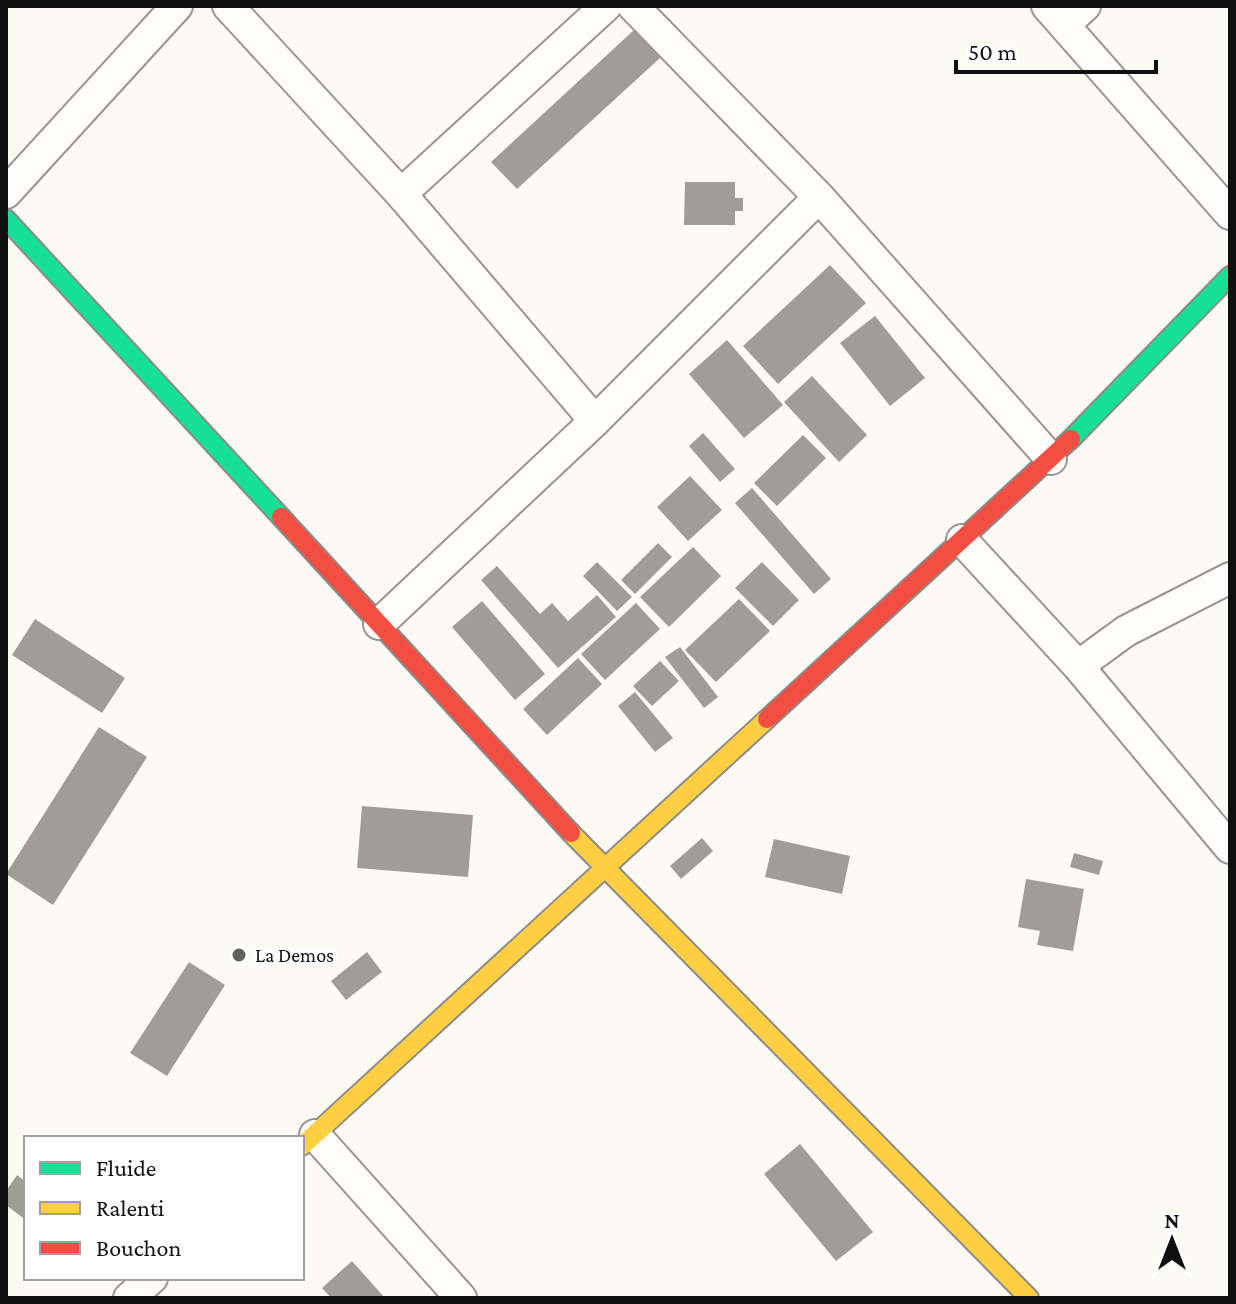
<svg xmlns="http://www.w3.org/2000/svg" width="1236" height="1304" font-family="'Crimson Pro',serif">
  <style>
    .building { fill: #a09d99 }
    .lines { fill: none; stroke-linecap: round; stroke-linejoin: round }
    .street-casing { stroke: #969592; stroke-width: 34 }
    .fast-casing { stroke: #8c8b89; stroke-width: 22 }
    .slow-casing { stroke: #8c8b89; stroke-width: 22 }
    .jam-casing { stroke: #8c8b89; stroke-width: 22 }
    .street { stroke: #fffefd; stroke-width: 30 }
    .fast { stroke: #16e098; stroke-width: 18 }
    .slow { stroke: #ffcf43; stroke-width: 18 }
    .jam { stroke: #f24e42; stroke-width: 18 }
    .poi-dot { fill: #62615f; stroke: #fff; stroke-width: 3 }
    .labels { text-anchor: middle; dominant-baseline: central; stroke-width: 8; stroke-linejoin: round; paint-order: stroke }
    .poi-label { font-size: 20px; fill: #0f0f0f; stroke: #fff; text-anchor: start }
  </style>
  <rect width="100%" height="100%" fill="#fcfaf4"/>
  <path class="building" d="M634 30 660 58 517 189 491 162Z
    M685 182H735V198H743V211H735V225H684Z
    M830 265 866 303 778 384 743 346Z
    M875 316 925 378 890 406 840 343Z
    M727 340 783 405 744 438 689 374Z
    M812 376 867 435 839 462 784 402Z
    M703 433 735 469 720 482 689 446Z
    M803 435 826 458 777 506 754 483Z
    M690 476 722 510 688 541 657 507Z
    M752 488 831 579 814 594 735 503Z
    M658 543 672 557 635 594 621 580Z
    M693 547 721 576 669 627 640 597Z
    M597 562 632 597 617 611 583 576Z
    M762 562 799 600 773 626 735 588Z
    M497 566 540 614 552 603 568 621 597 595 616 617 558 668 481 580Z
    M739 599 770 631 716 682 685 650Z
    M482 601 545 674 515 700 452 627Z
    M636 603 660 629 605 680 581 654Z
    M35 619 125 678 102 713 12 655Z
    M680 647 718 697 704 708 665 657Z
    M578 658 602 684 547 735 523 709Z
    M660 661 679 681 652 706 633 686Z
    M635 692 673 738 655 752 618 706Z
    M99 727 147 757 53 905 6 874Z
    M362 806 473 815 468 877 357 868Z
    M702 838 713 851 681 879 670 866Z
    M774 839 850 856 842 894 765 877Z
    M1074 853 1103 861 1099 875 1070 867Z
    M1026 879 1084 889 1073 951 1037 945 1040 931 1018 927Z
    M367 952 382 972 346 1000 331 981Z
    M189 962 225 985 167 1076 130 1053Z
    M800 1144 873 1232 836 1261 764 1174Z
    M17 1175 26 1182V1220L6 1205V1191Z
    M352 1261 385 1298H331L322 1288Z"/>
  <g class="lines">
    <g class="street-casing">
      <path id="street" d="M228 6 401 194 595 421
        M633 6 819 197 1051 459
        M1047 6 1230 214
        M1064 25 1085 6
        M6 193 177 6
        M401 194 606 6
        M962 540 1078 666 1230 848
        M379 624 595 421 819 197
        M1078 666 1126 631 1230 578
        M315 1135 461 1298
        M129 1298 152 1278"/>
    </g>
    <g class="fast-casing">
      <path id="fast" d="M6 219 281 517
        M1071 439 1230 276"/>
    </g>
    <g class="slow-casing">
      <path id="slow" d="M571 833 1029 1298
        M302 1146 767 719"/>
    </g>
    <g class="jam-casing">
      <path id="jam" d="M281 517 571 833
        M767 719 1071 439"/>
    </g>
    <use href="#street" class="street"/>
    <use href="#fast" class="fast"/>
    <use href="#slow" class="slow"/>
    <use href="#jam" class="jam"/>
  </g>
  <circle class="poi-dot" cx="239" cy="955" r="8"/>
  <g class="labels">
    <g class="poi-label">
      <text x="255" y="955">La Demos</text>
    </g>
  </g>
  <rect width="1236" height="1304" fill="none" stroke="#0f0f0f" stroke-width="16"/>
  <rect x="24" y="1136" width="280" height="144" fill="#ffffff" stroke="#9f9f9f" stroke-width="2"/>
  <rect x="40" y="1162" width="40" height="12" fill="#16e098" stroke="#9f9f9f" stroke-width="2"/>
  <text x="96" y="1176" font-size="24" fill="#0f0f0f">Fluide</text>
  <rect x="40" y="1202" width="40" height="12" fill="#ffcf43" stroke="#9f9f9f" stroke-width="2"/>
  <text x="96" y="1216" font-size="24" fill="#0f0f0f">Ralenti</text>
  <rect x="40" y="1242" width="40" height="12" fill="#f24e42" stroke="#9f9f9f" stroke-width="2"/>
  <text x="96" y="1256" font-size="24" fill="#0f0f0f">Bouchon</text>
  <g transform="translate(1172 1240)" stroke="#ffffff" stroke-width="6" paint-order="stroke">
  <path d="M0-6L14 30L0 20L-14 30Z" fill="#0f0f0f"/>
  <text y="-12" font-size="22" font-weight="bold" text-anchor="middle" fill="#0f0f0f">N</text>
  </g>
  <path d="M956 60v12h200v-12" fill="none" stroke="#0f0f0f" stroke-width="4"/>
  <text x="968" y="60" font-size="24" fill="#0f0f0f" stroke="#ffffff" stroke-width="6" paint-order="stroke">50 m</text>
</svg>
